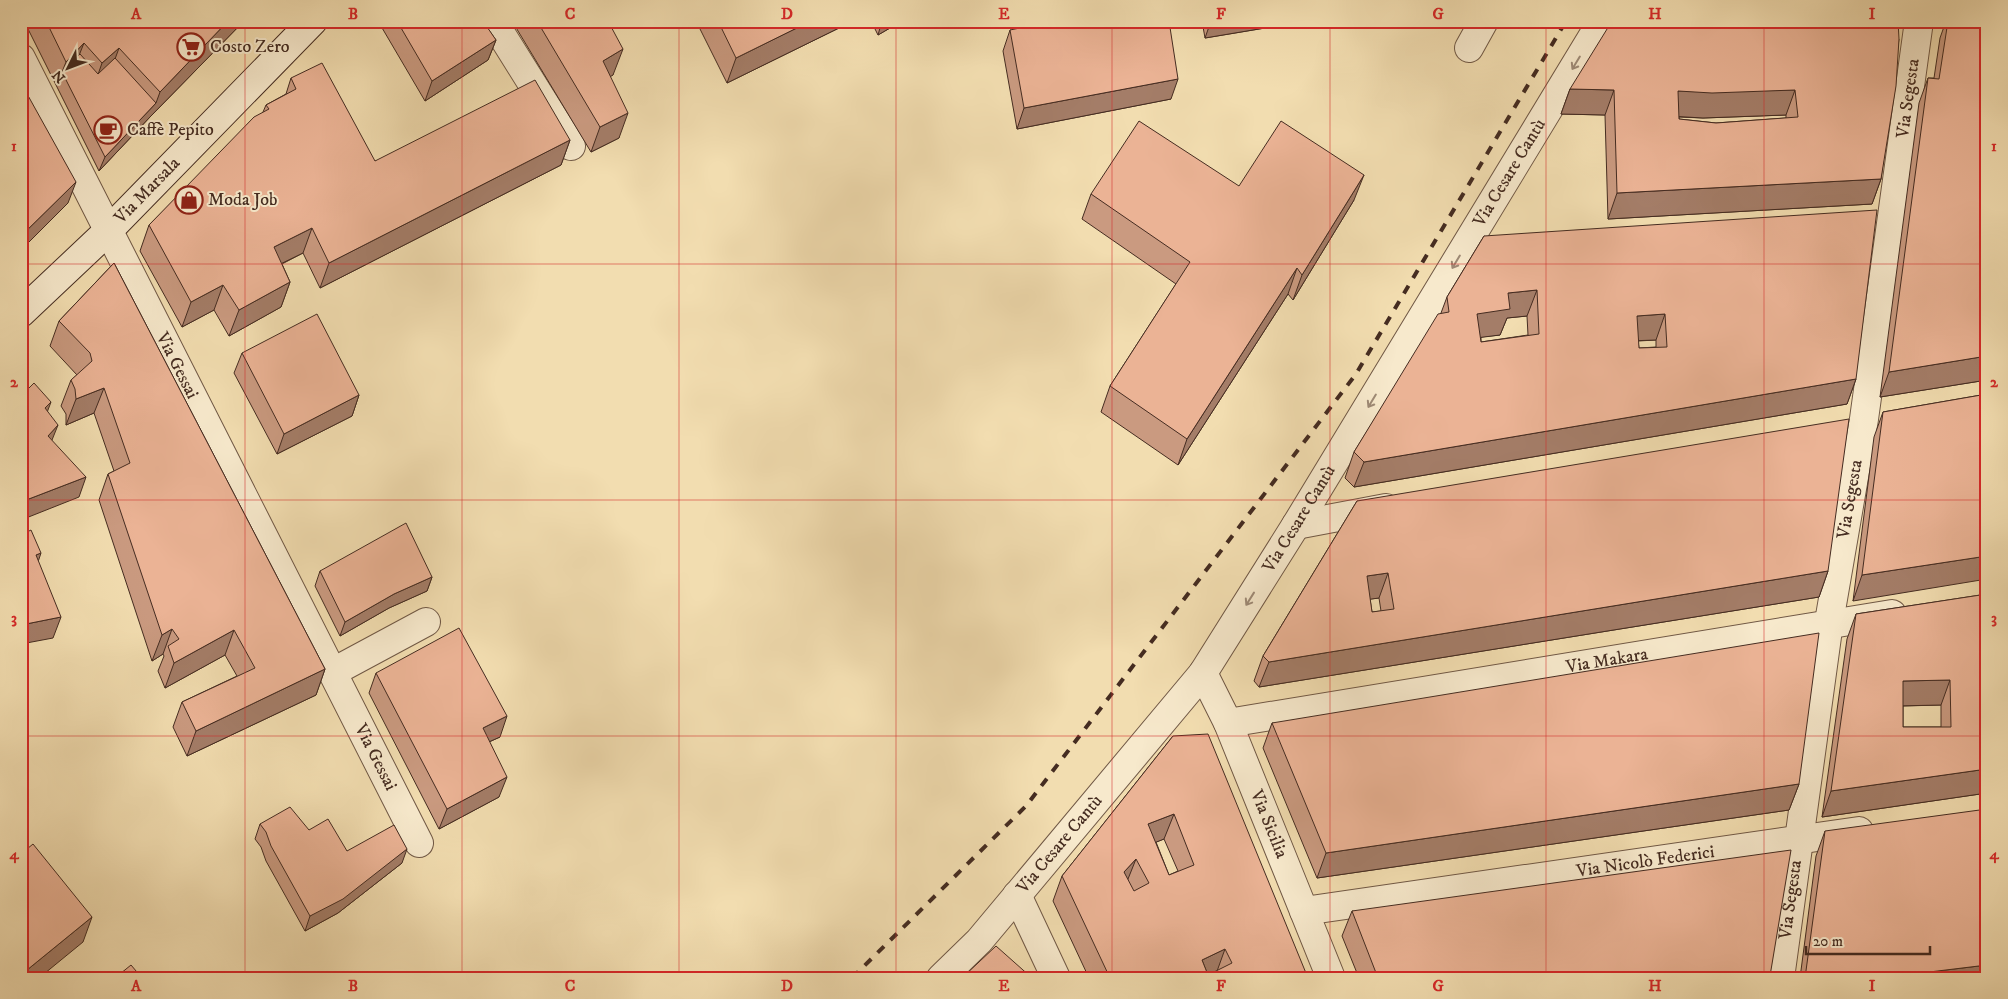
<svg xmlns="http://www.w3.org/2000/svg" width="2008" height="999" font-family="'IM FELL DW Pica',serif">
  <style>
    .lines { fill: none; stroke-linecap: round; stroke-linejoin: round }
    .street-casing { stroke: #705845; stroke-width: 30 }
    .secondary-casing { stroke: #452c21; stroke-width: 30 }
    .street { stroke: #f7e9cc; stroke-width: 28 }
    .secondary { stroke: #f7e9cc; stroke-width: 28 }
    .rail { stroke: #452c21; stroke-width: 4; stroke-dasharray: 9 9; stroke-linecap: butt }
    .wall { fill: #ca9a80; stroke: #452c21; fill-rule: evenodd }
    .shaded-wall { fill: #a47d68; stroke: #452c21 }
    .building { fill: #ebb395; stroke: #452c21; fill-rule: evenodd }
    .oneway { stroke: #9e8a76 }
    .grid { fill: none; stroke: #d62828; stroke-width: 1; stroke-opacity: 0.55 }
    .labels { text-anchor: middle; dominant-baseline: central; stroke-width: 4; stroke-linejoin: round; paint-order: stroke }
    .poi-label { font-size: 18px; fill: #452c21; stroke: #f7e9cc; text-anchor: start }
    .street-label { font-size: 18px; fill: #452c21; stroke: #f7e9cc }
    .neatline { fill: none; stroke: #d62828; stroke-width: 2 }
    .grid-label { font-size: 16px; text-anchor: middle; font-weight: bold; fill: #d62828 }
  </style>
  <rect width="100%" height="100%" fill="#f2ddb0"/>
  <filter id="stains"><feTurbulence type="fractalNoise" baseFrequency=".004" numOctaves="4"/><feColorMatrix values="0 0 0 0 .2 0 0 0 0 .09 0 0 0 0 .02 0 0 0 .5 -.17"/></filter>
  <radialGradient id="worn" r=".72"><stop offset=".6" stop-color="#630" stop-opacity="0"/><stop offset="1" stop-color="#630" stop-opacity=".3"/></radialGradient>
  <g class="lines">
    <g class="street-casing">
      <g id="street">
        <path d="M493 21 571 146"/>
        <path d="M1469 48 1484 21"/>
        <path id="s1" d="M21 58 419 843"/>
        <path d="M1296 525 1386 508"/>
        <path d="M333 672 426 622"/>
        <path id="s2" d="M1203 673 1228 723 1331 978"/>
        <path id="s3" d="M1228 723 1892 614"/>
        <path d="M1017 895 1056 978"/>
        <path id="s4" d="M1304 911 1859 831"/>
        <path id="s5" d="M941 978 979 941 1203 673 1296 525 1602 21"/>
        <path id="s6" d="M1780 978 1829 622 1864 419 1919 21"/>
      </g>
    </g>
    <g class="secondary-casing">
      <g id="secondary">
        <path id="s7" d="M21 313 109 230 313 21"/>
      </g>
    </g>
    <use href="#street" class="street"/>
    <use href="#secondary" class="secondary"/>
    <path class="rail" d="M852 978 1026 806 1356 374 1566 21"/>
  </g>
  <path class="wall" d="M24 21H244L150 117 99 171Z
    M378 21H488L486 26 496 40 488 60 425 101Z
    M512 21H608L613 75 610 76 619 138 591 152Z
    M696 21H842L839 28 727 83Z
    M871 21H902L878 35Z
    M1202 21H1307L1205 38Z
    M1946 21H1987V380L1880 397 1919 103 1928 78H1934L1940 38Z
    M1010 30 1171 99 1017 129 1003 51Z
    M1899 39 1881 179 1872 204 1608 219 1605 115 1561 114 1570 89ZM1786 115V118L1716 123 1679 119V117L1703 118Z
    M291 78 375 161 570 140 561 165 320 288 303 253 282 264 290 282 281 307 229 336 214 310 182 327 140 251 149 225 263 112 266 105 286 94Z
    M1091 194 1354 200 1293 300 1288 294 1178 465 1101 412 1110 386 1176 284 1082 219Z
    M1484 236 1856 379 1847 404 1354 487 1345 478 1354 452 1441 313 1447 297ZM1527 316 1528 335 1481 342V337L1500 335 1507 318ZM1656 340V347L1639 348 1638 341Z
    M114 263 325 669 316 695 187 756 173 727 182 702 237 676 225 655 165 688 158 671 164 656 163 654 152 661 99 500 108 474 114 471 94 413 66 425V414L61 406 71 380 77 375 50 346 59 321Z
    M242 353 359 395 352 416 277 454 234 373Z
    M1987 394 1853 601 1874 437 1883 412Z
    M1357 501 1828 571 1819 597 1259 687 1254 681 1263 656ZM1379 598 1381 611 1372 612 1370 599Z
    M320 571 432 577 427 591 389 608 340 636 315 586Z
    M1987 594V793L1822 817 1847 639 1856 614ZM1941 705V727H1903V706Z
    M376 673 500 737 489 742 499 797 439 829 369 693Z
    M1272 723 1799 784 1789 810 1317 878 1263 748Z
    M1173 736 1308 978H1089L1053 901 1062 876ZM1164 839 1178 871 1169 875 1156 842Z
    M260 824 309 830 347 851 402 863 338 913 305 931 266 861 261 847 255 839Z
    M1825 831 1987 978H1800L1816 856Z
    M1352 911 1770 978H1359L1342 936Z"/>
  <path class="shaded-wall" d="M228 21H244L150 117 99 171 105 157 156 103 160 92Z
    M482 21H488L483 35Z
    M811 21H842L839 28 727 83 736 58Z
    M882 21H902L878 35Z
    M1211 21H1307L1205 38Z
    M496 40 488 60 425 101 432 81Z
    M84 43 74 68 62 72 66 62Z
    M119 48 110 73 93 89 102 63Z
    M623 49 613 75 594 87 603 61Z
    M1178 79 1171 99 1017 129 1024 108Z
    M1570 89 1614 90 1605 115 1561 114Z
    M1795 90 1786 115 1703 118 1669 116 1678 91Z
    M628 113 619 138 591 152 600 127Z
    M570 140 561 165 320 288 329 263Z
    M1364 175 1354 200 1293 300 1302 275Z
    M1881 179 1872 204 1608 219 1617 193Z
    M76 182 68 203 21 250V236Z
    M312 228 303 253 264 272 274 247Z
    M1297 268 1288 294 1178 465 1187 439Z
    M290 282 281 307 229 336 239 310Z
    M223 285 214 310 182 327 191 302Z
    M1537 290 1527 316 1507 318 1500 335 1468 339 1477 314 1508 293Z
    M1665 314 1656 340 1628 341 1637 316Z
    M1987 356V380L1880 397 1889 372Z
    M1856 379 1847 404 1354 487 1364 462Z
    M104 388 94 413 66 425 76 399Z
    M359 395 352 416 277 454 284 434Z
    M51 402 43 423 45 408Z
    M58 425 50 445 48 436Z
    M86 477 79 497 21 520V502Z
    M41 553 34 574 36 555Z
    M1987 556V579L1853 601 1862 575Z
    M1828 571 1819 597 1259 687 1269 662Z
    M1388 573 1379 598 1357 601 1367 576Z
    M432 577 427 591 389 608 340 636 345 622 394 594Z
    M61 617 53 638 21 644V625Z
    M172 629 163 654 152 661 162 635Z
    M234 630 225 655 165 688 174 663Z
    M325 669 316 695 187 756 196 731Z
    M1950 680 1941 705 1894 706 1903 681Z
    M507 716 500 737 475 748 483 728Z
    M1987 769V793L1822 817 1831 791Z
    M507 777 499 797 439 829 447 809Z
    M1799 784 1789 810 1317 878 1326 853Z
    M1174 814 1164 839 1139 849 1148 824Z
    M407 849 402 863 338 913 305 931 310 916Z
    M1136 859 1126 884 1124 872Z
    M92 917 83 942 39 978H24L27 970Z
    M1225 949 1216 974 1209 978 1202 960Z
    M1987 965V978H1880Z"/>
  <path class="building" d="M46 21H228L160 92 119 48 102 63 84 43 66 62Z
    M397 21H483L496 40 432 81Z
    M537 21H608L623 49 603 61 628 113 600 127Z
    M718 21H811L736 58Z
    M1054 21H1169L1178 79 1024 108 1010 30Z
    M1612 21H1898L1899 39 1896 86 1881 179 1617 193 1614 90 1570 89ZM1795 90 1798 117 1716 123 1679 119 1678 91 1712 93Z
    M1948 21H1987V356L1889 372 1928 78 1939 79Z
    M80 54 98 74 115 58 156 103 105 157 62 72Z
    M322 63 375 161 535 80 570 140 329 263 312 228 274 247 290 282 239 310 223 285 191 302 149 225 254 117 269 109 266 105 296 89 291 78Z
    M21 83 76 182 21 236Z
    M1139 121 1239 186 1281 121 1364 175 1302 275 1297 268 1187 439 1110 386 1190 262 1091 194Z
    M1877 210 1856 379 1364 462 1354 452 1438 314 1449 312 1447 297 1484 236ZM1537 290 1539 334 1481 342 1477 314 1510 309 1508 293ZM1665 314 1667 347 1639 348 1637 316Z
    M114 263 325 669 196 731 182 702 255 668 234 630 174 663 168 646 179 639 172 629 162 635 108 474 130 463 104 388 76 399 75 389 71 380 92 361 90 353 59 321Z
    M317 314 359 395 284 434 242 353Z
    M34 383 51 402 45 408 58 425 48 436 86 477 21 502V396Z
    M1987 394V556L1862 575 1883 412Z
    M1849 419 1828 571 1269 662 1263 656 1357 501ZM1388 573 1394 609 1372 612 1367 576Z
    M406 523 432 577 394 594 345 622 320 571Z
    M21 525 25 533 31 530 41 553 36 555 61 617 21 625Z
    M1987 594V769L1831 791 1856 614ZM1950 680 1951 727H1903V681Z
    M459 628 507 716 483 728 507 777 447 809 376 673Z
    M1819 633 1799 784 1326 853 1272 723Z
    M1208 734 1308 978H1110L1062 876 1173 736ZM1174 814 1194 865 1169 875 1148 824ZM1136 859 1149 883 1134 891 1124 872ZM1225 949 1232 963 1208 975 1202 960Z
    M290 807 309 830 328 819 347 851 394 825 407 849 343 899 310 916 271 846 266 832 260 824Z
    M1987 809V965L1880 978H1805L1825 831Z
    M33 844 92 917 27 970 33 978H21V854Z
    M1791 850 1770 976 1760 978H1378L1352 911Z
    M996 946 1032 978H962Z
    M131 965 142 978H115Z"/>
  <defs><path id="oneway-shaft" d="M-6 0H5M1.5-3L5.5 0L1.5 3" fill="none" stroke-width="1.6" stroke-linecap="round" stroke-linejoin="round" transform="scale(1.25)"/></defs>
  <g class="oneway">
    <use href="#oneway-shaft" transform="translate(1576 63) rotate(121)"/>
    <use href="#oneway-shaft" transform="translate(1456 262) rotate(121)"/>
    <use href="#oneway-shaft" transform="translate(1372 401) rotate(121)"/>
    <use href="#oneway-shaft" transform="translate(1250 599) rotate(122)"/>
  </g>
  <path class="grid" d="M245 21V978M462 21V978M679 21V978M896 21V978M1112 21V978M1330 21V978M1546 21V978M1764 21V978M21 264H1987M21 500H1987M21 736H1987"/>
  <defs>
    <g id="supermarket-ring" transform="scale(1.4375)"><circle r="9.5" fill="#f7e9cc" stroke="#8f2418" stroke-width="1.5"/><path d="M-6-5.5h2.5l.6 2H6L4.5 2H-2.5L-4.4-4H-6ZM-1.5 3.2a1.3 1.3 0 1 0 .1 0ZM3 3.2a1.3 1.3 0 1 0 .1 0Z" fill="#8f2418"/></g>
    <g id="cafe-ring" transform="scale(1.4375)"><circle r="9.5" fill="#f7e9cc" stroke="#8f2418" stroke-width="1.5"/><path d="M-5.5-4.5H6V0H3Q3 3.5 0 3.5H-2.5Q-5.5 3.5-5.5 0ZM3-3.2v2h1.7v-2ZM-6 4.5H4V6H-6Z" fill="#8f2418"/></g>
    <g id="shop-ring" transform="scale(1.4375)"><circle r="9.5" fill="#f7e9cc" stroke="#8f2418" stroke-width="1.5"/><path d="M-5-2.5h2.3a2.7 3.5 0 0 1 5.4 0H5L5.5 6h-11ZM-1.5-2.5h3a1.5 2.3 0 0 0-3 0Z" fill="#8f2418"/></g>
  </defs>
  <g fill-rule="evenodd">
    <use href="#supermarket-ring" x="191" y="47"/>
    <use href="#cafe-ring" x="108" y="130"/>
    <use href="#shop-ring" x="189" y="200"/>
  </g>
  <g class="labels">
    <g class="poi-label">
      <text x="210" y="47">Costo Zero</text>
      <text x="127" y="130">Caffè Pepito</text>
      <text x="208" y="200">Moda Job</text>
    </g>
    <g class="street-label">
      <text stroke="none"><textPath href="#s6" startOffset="889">Via Segesta</textPath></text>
      <text stroke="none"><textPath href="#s5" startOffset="989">Via Cesare Cantù</textPath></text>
      <text stroke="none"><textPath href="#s7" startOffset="176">Via Marsala</textPath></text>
      <text stroke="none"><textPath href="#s1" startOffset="345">Via Gessai</textPath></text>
      <text stroke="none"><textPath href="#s6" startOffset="484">Via Segesta</textPath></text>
      <text stroke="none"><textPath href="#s5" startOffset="584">Via Cesare Cantù</textPath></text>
      <text stroke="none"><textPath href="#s3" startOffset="384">Via Makara</textPath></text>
      <text stroke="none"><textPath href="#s1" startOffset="784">Via Gessai</textPath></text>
      <text stroke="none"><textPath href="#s2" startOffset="165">Via Sicilia</textPath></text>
      <text stroke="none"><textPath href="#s5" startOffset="179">Via Cesare Cantù</textPath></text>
      <text stroke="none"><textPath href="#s4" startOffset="345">Via Nicolò Federici</textPath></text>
      <text stroke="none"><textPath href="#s6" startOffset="79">Via Segesta</textPath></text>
    </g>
  </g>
  <rect width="2008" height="999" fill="none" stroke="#f2ddb0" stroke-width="55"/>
  <g transform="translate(68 68) rotate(228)" stroke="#f7e9cc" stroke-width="4" paint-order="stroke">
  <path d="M0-4L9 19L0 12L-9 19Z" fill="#452c21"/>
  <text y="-8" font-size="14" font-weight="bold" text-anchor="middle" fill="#452c21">N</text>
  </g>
  <path d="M1806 946v8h124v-8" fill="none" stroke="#452c21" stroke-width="2.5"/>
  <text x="1813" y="946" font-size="15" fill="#452c21" stroke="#f7e9cc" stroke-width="4" paint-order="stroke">20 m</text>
  <rect x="28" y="28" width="1952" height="944" class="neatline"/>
  <g class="grid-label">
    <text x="136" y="19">A</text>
    <text x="353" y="19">B</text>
    <text x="570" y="19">C</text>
    <text x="787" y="19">D</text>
    <text x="1004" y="19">E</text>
    <text x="1221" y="19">F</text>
    <text x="1438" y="19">G</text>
    <text x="1655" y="19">H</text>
    <text x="1872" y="19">I</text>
    <text x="14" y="151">1</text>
    <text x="1994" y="151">1</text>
    <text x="14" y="387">2</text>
    <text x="1994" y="387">2</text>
    <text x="14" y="623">3</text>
    <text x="1994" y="623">3</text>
    <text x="14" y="859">4</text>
    <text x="1994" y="859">4</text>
    <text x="136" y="991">A</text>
    <text x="353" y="991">B</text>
    <text x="570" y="991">C</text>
    <text x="787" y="991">D</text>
    <text x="1004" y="991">E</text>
    <text x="1221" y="991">F</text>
    <text x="1438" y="991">G</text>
    <text x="1655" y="991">H</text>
    <text x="1872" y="991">I</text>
  </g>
  <rect width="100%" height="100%" filter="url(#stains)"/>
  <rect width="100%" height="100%" fill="url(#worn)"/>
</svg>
